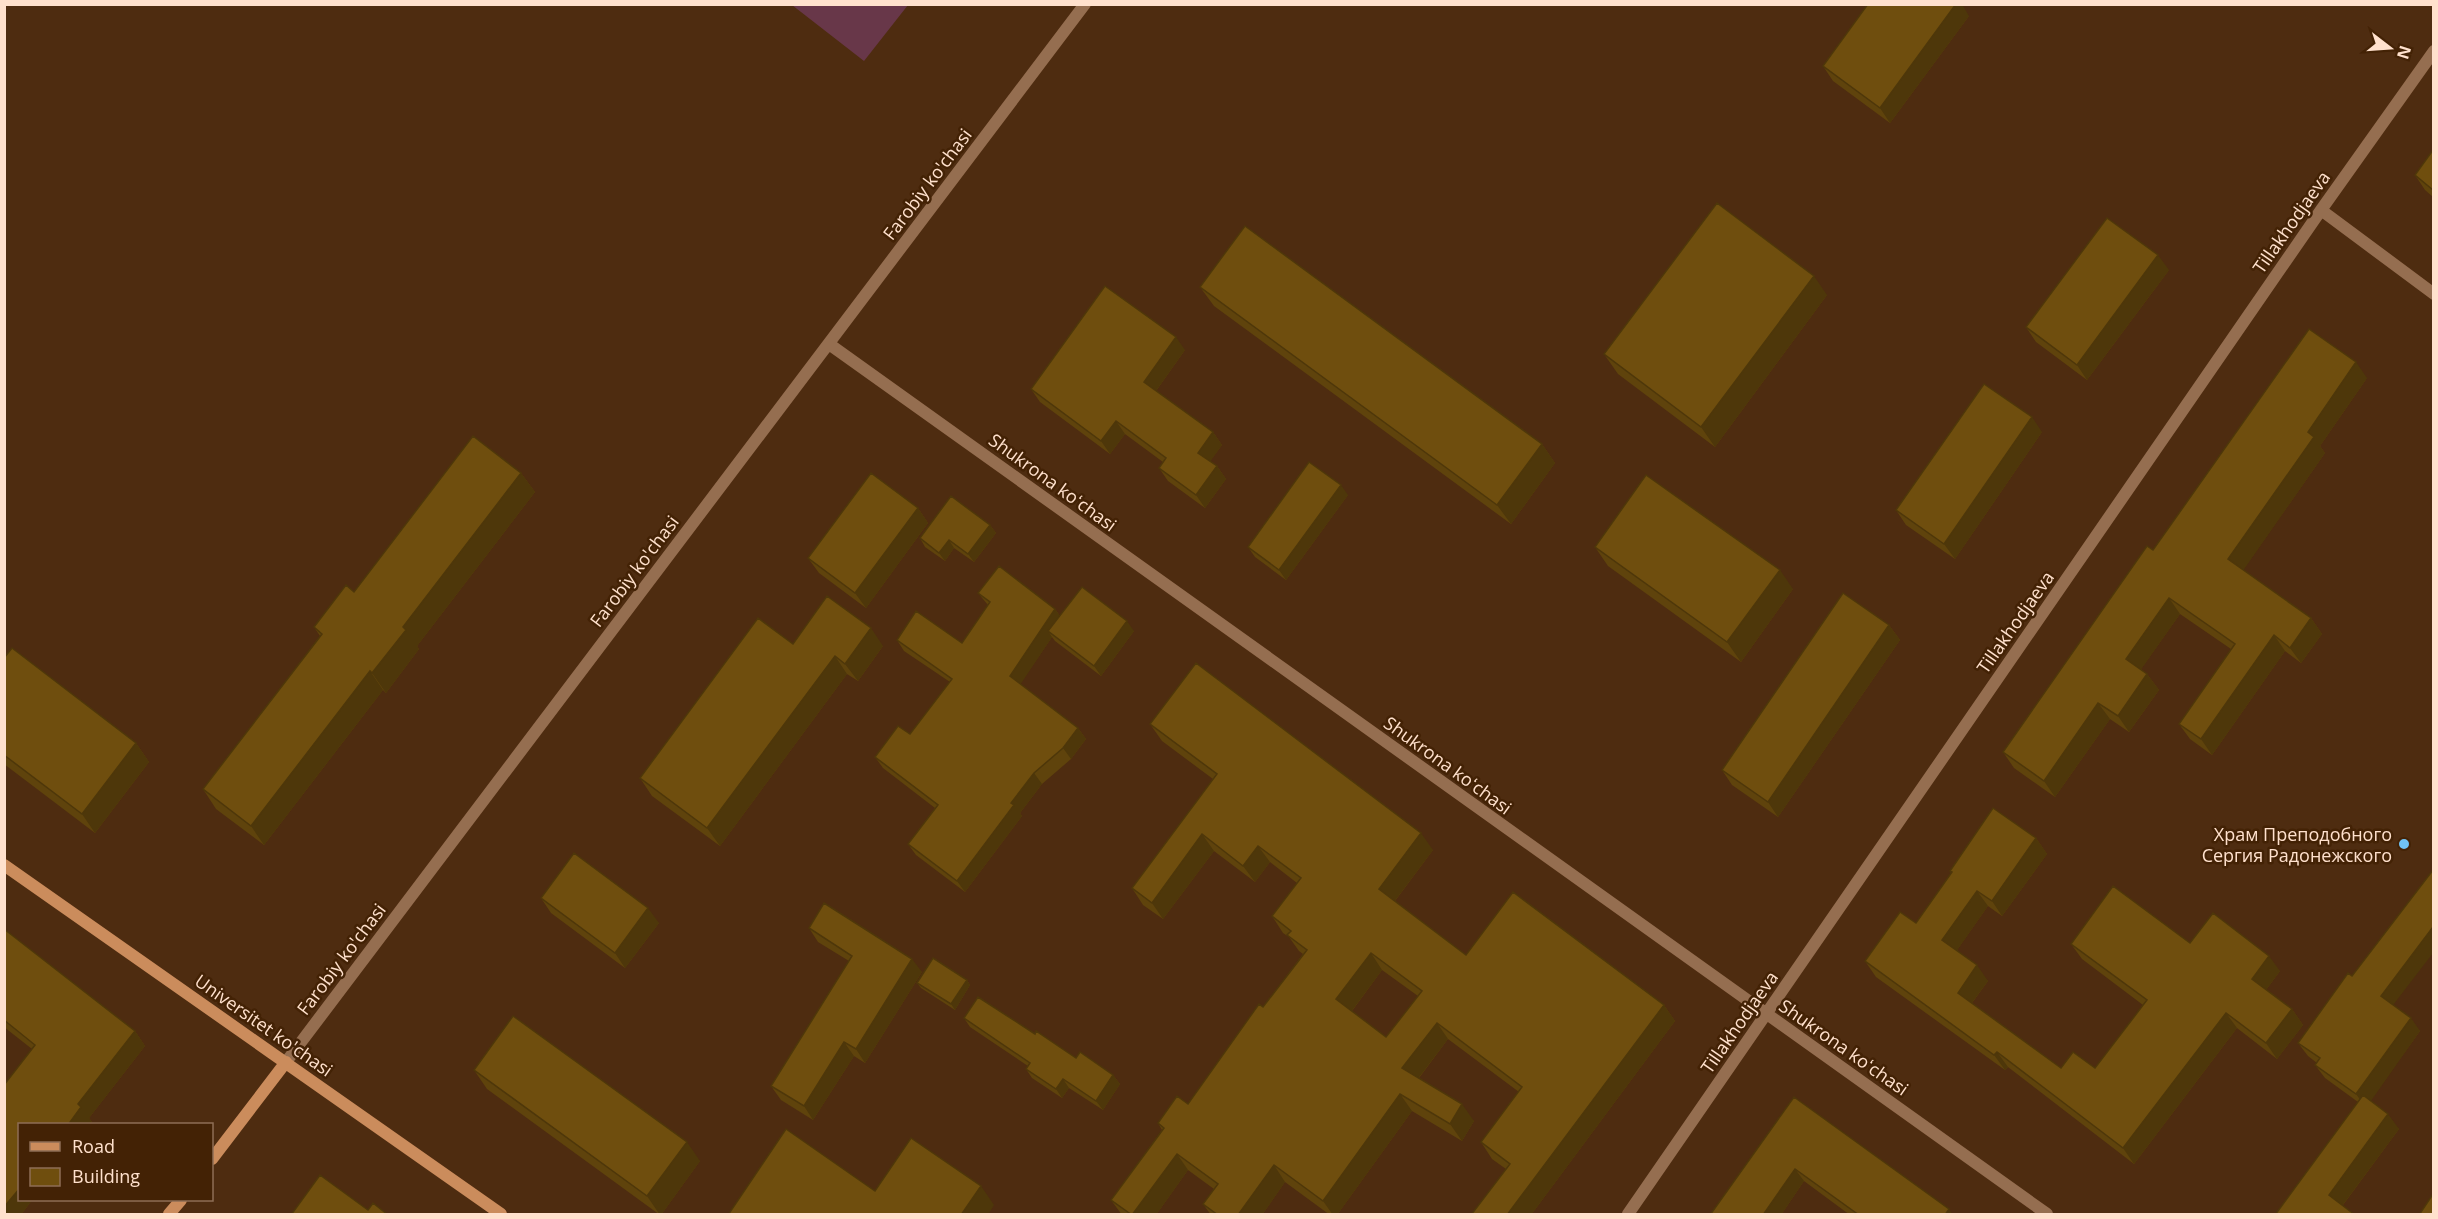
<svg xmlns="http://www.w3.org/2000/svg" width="2438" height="1219" font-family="'Open Sans',sans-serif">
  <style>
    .green { fill: #683749 }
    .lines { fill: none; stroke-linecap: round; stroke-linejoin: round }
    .minor { stroke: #956e50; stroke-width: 12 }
    .secondary { stroke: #cb8c5c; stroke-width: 12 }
    .wall { fill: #5f430c; fill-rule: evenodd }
    .shaded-wall { fill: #4e370a }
    .building { fill: #6f4e0e; stroke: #4e370a; stroke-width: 1.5; fill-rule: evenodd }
    .poi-dot { fill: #70c2f4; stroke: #432205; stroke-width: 2 }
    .labels { text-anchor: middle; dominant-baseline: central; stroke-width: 5; stroke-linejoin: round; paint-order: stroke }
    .street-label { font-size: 18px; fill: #ffe1cd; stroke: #432205 }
    .poi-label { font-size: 18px; fill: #ffe1cd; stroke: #432205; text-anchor: end }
  </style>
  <rect width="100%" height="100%" fill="#4e2c10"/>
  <path class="green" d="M792 5H908L864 61Z"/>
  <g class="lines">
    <path class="minor" d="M2321 210 2434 294
      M829 344 2047 1214
      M286 1062 1085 4
      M1628 1214 2321 210 2434 51"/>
    <path class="secondary" d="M4 865 501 1214
      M212 1159 286 1062
      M169 1214 181 1200"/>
  </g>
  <path class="wall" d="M1969 16 1890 123 1833 81 1823 66Z
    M2433 150V197L2425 190 2415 175Z
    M2169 270 2087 380 2036 342 2026 327Z
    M1200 287 1542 444 1555 463 1511 524 1214 306Z
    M1827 295 1715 447 1618 374 1604 354Z
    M1185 350 1156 391 1213 432 1222 445 1210 461 1217 466 1226 479 1205 508 1168 481 1159 468 1163 462 1125 434 1110 454 1040 402 1031 389Z
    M2367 378 2320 446 2325 453 2243 570 2311 618 2322 634 2301 663 2285 651 2212 755 2190 739 2179 724 2231 649 2180 614 2141 669 2147 674 2159 690 2129 732 2110 719 2055 797 2014 768 2003 752 2153 550Z
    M2042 432 1955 559 1906 525 1896 510Z
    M521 473 535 492 417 646 419 649 386 693 383 690 264 845 216 809 203 789 320 636 314 627 354 592Z
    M1348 495 1286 580 1255 557 1248 547Z
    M918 508 928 523 866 608 819 573 808 558Z
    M990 525 996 533 974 562 954 548 945 561 925 547 920 538Z
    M1595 547 1793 589 1741 662 1608 566Z
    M978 593 1055 609 1060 616 1134 631 1101 676 1055 641 1052 637 1020 684 1078 728 1086 739 1071 759 1042 784 1020 813 1022 816 965 892 916 855 908 844 935 808 883 768 875 757 910 734 950 682 904 651 897 640 962 643 988 605Z
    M1889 625 1900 640 1778 817 1732 785 1722 770Z
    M793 644 883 646 858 681 847 674 720 846 652 796 640 778Z
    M4 658 136 743 149 762 95 833 4 764Z
    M1150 724 1433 850 1395 901 1466 955 1664 1005 1675 1021 1531 1215H1471L1506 1169 1492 1159 1481 1142 1519 1092 1448 1039 1419 1078 1474 1121 1462 1141 1412 1111 1337 1215H1330L1285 1182 1262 1215H1211L1203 1204 1214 1189 1188 1170 1156 1215H1122L1111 1200 1162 1130 1158 1123 1188 1104 1263 1007 1303 954 1299 951 1289 937 1283 933 1272 916 1297 883 1270 862 1255 882 1214 851 1163 919 1143 905 1132 888 1213 779 1162 741ZM1382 970 1418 996 1386 1037 1352 1011Z
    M2036 838 2047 854 2002 916 1988 906 1957 950 1988 981 1972 1003 2061 1068H2095L2143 1005 2082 959 2071 944 2190 943 2280 971 2266 990 2292 1009 2303 1025 2277 1059 2237 1028 2134 1164 2008 1067 2005 1070 1876 977 1865 961 1916 923 1951 873 1950 871Z
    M541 898 659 923 625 968 551 913Z
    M809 928 922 972 865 1063 854 1056 813 1120 781 1100 771 1086 849 961 818 942Z
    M4 929 135 1031 145 1046 89 1118 92 1122 90 1125H20V1200H32L21 1215H4V1085L32 1049 4 1027Z
    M967 980 970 985 955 1010 921 988 917 983Z
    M2393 1005 2420 1031 2370 1101 2399 1129 2343 1205 2275 1215 2358 1102 2325 1078 2315 1065 2317 1063 2308 1056 2298 1043Z
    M964 1018 1035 1034 1076 1058 1113 1075 1120 1084 1103 1110 1069 1088 1062 1098 1032 1078 1026 1069 1028 1066 970 1027Z
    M474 1070 700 1161 661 1215H660L487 1089Z
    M1794 1097 1953 1215H1850L1804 1181 1781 1215H1710Z"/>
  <path class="shaded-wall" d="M1956 4H1962L1969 16 1890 123 1880 108Z
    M2158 255 2169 270 2087 380 2077 365Z
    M1814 276 1827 295 1715 447 1701 427Z
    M1176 337 1185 350 1153 395 1144 382Z
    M2356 362 2367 378 2320 446 2325 453 2240 575 2228 559 2308 432Z
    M2032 417 2042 432 1955 559 1944 544Z
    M1116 421 1125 434 1110 454 1101 441Z
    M1213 432 1222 445 1207 466 1198 453Z
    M1542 444 1555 463 1511 524 1497 505Z
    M1217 466 1226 479 1205 508 1196 495Z
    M521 473 535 492 417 646 419 649 386 693 372 673 403 627Z
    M1341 485 1348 495 1286 580 1279 570Z
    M918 508 928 523 866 608 855 593Z
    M990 525 996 533 974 562 968 554Z
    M949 540 954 548 945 561 939 553Z
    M1780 570 1793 589 1741 662 1727 642Z
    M2169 598 2180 614 2137 675 2126 659Z
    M1055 609 1063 620 1048 631 1052 637 1018 688 1010 676Z
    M2311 618 2322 634 2301 663 2290 648Z
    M1127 621 1134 631 1101 676 1094 666Z
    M1889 625 1900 640 1778 817 1768 802Z
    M871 628 883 646 858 681 845 664Z
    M2274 635 2285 651 2212 755 2201 739Z
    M835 656 847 674 720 846 707 828Z
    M370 671 383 690 264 845 251 826Z
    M2147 674 2159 690 2129 732 2118 716Z
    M2098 703 2110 719 2055 797 2044 781Z
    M1078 728 1086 739 1071 759 1063 748Z
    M136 743 149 762 95 833 82 814Z
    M1034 773 1042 784 1020 813 1022 816 965 892 957 881 1011 803Z
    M1421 833 1433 850 1391 906 1379 889Z
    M1202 834 1214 851 1163 919 1152 903Z
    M2036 838 2047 854 2002 916 1992 901Z
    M1258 846 1270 862 1255 882 1243 866Z
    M1977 891 1988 906 1953 956 1942 940Z
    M648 908 659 923 625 968 615 953Z
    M2433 927V953L2390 1009 2381 996Z
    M1371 953 1382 970 1348 1016 1336 999Z
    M2269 956 2280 971 2263 994 2252 979Z
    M912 959 922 972 865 1063 856 1049Z
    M1977 965 1988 981 1968 1008 1958 993Z
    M967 980 970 985 955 1010 951 1004Z
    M1664 1005 1675 1021 1531 1215H1507Z
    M2292 1009 2303 1025 2277 1059 2266 1043Z
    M2226 1013 2237 1028 2134 1164 2123 1148Z
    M2411 1018 2420 1031 2366 1108 2356 1094Z
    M1437 1023 1448 1039 1414 1084 1402 1068Z
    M135 1031 145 1046 89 1118 92 1122 90 1125H68L78 1104Z
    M844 1042 854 1056 813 1120 804 1106Z
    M1997 1052 2008 1067 2005 1070 1994 1055Z
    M1113 1075 1120 1084 1103 1110 1096 1101Z
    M1063 1079 1069 1088 1062 1098 1056 1089Z
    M1400 1094 1412 1111 1337 1215H1333L1323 1201Z
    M1462 1104 1474 1121 1462 1141 1450 1124Z
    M2388 1114 2399 1129 2339 1210 2329 1195Z
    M687 1142 700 1161 661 1215H660L647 1196Z
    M1177 1154 1188 1170 1156 1215H1132Z
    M1274 1165 1285 1182 1262 1215H1238Z
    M1795 1169 1804 1181 1781 1215H1763Z
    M981 1186 994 1205 988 1215H961Z
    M20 1188V1200H32L21 1215H4V1207Z
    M1949 1209 1953 1215H1945Z"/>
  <path class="building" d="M1868 4H1956L1880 108 1823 66Z
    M2433 150V190L2415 175Z
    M1717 203 1814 276 1701 427 1604 354Z
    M2107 218 2158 255 2077 365 2026 327Z
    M1245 226 1542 444 1497 505 1200 287Z
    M1105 286 1176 337 1144 382 1213 432 1198 453 1217 466 1196 495 1159 468 1166 458 1116 421 1101 441 1031 389Z
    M2309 329 2356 362 2308 432 2314 437 2228 559 2311 618 2290 648 2274 635 2201 739 2179 724 2235 644 2169 598 2126 659 2147 674 2118 716 2098 703 2044 781 2003 752 2147 546 2153 550Z
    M1984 384 2032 417 1944 544 1896 510Z
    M473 436 521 473 403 627 406 630 372 673 370 671 251 826 203 789 322 634 314 627 346 585 354 592Z
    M1309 462 1341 485 1279 570 1248 547Z
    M871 473 918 508 855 593 808 558Z
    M1646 475 1780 570 1727 642 1595 547Z
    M951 496 990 525 968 554 949 540 939 553 920 538Z
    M999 566 1055 609 1010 676 1078 728 1063 748 1034 773 1011 803 1014 805 957 881 908 844 938 805 875 757 898 726 910 734 952 679 897 640 916 611 962 643 990 602 978 593Z
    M1082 587 1127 621 1094 666 1048 631Z
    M1843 593 1889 625 1768 802 1722 770Z
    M827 596 871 628 845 664 835 656 707 828 640 778 758 618 793 644Z
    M12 648 136 743 82 814 4 755V658Z
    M1196 663 1421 833 1379 889 1466 955 1513 892 1664 1005 1507 1215H1471L1510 1164 1481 1142 1522 1087 1437 1023 1402 1068 1462 1104 1450 1124 1400 1094 1323 1201 1274 1165 1238 1215H1218L1203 1204 1218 1184 1177 1154 1132 1215 1111 1200 1164 1128 1158 1123 1177 1096 1188 1104 1259 1004 1263 1007 1307 950 1287 935 1291 931 1272 916 1301 878 1258 846 1243 866 1202 834 1152 903 1132 888 1217 774 1150 724ZM1371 953 1422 991 1386 1037 1336 999Z
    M1993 808 2036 838 1992 901 1977 891 1942 940 1977 965 1958 993 2061 1068 2073 1052 2095 1068 2147 1000 2071 944 2113 886 2190 943 2213 913 2269 956 2252 979 2292 1009 2266 1043 2226 1013 2123 1148 1997 1052 1994 1055 1865 961 1900 912 1916 923 1952 872 1950 871Z
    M574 853 648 908 615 953 541 898Z
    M2433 870V927L2381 996 2411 1018 2356 1094 2315 1065 2320 1058 2298 1043 2348 973 2352 976Z
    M824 903 912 959 856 1049 844 1042 804 1106 771 1086 852 956 809 928Z
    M4 929 135 1031 78 1104 81 1107 68 1125H20V1188L4 1207V1085L35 1045 4 1020Z
    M933 958 967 980 951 1004 917 983Z
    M978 997 1035 1034 1036 1031 1076 1058 1080 1052 1113 1075 1096 1101 1063 1079 1056 1089 1026 1069 1030 1063 964 1018Z
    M513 1016 687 1142 647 1196 474 1070Z
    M2363 1095 2388 1114 2329 1195 2355 1215H2275Z
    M1794 1097 1949 1209 1945 1215H1859L1795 1169 1763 1215H1710Z
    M786 1129 875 1191 911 1138 981 1186 961 1215H728Z
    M320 1175 368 1210 373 1203 388 1215H291Z
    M2433 1194V1215H2419Z"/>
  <circle class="poi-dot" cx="2404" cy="844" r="6"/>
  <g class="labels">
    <g class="street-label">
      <text transform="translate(927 184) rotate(-53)">Farobiy ko'chasi</text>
      <text transform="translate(2291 222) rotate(-55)">Tillakhodjaeva</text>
      <text transform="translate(1053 482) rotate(36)">Shukrona koʻchasi</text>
      <text transform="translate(634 571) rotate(-53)">Farobiy ko'chasi</text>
      <text transform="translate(2015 622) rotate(-55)">Tillakhodjaeva</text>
      <text transform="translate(1448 765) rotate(36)">Shukrona koʻchasi</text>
      <text transform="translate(341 959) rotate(-53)">Farobiy ko'chasi</text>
      <text transform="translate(1739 1022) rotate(-55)">Tillakhodjaeva</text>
      <text transform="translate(264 1025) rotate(35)">Universitet ko'chasi</text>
      <text transform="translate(1844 1047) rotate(35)">Shukrona koʻchasi</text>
    </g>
    <g class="poi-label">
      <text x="2392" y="834">Храм Преподобного<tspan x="2392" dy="21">Сергия Радонежского</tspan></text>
    </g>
  </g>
  <rect width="2438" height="1219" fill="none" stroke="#ffe1cd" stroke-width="12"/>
  <rect x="18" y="1123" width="195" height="78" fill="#432205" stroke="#8e6e55" stroke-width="1.5"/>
  <rect x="30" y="1142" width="30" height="9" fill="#cb8c5c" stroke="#8e6e55" stroke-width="1.5"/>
  <text x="72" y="1153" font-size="18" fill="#ffe1cd">Road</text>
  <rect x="30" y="1168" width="30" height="18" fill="#6f4e0e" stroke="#8e6e55" stroke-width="1.5"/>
  <text x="72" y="1183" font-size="18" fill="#ffe1cd">Building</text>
  <g transform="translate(2390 48) rotate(107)" stroke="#432205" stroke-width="4.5" paint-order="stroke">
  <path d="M0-4.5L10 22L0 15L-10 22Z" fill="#ffe1cd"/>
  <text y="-9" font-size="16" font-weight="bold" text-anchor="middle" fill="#ffe1cd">N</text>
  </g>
</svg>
